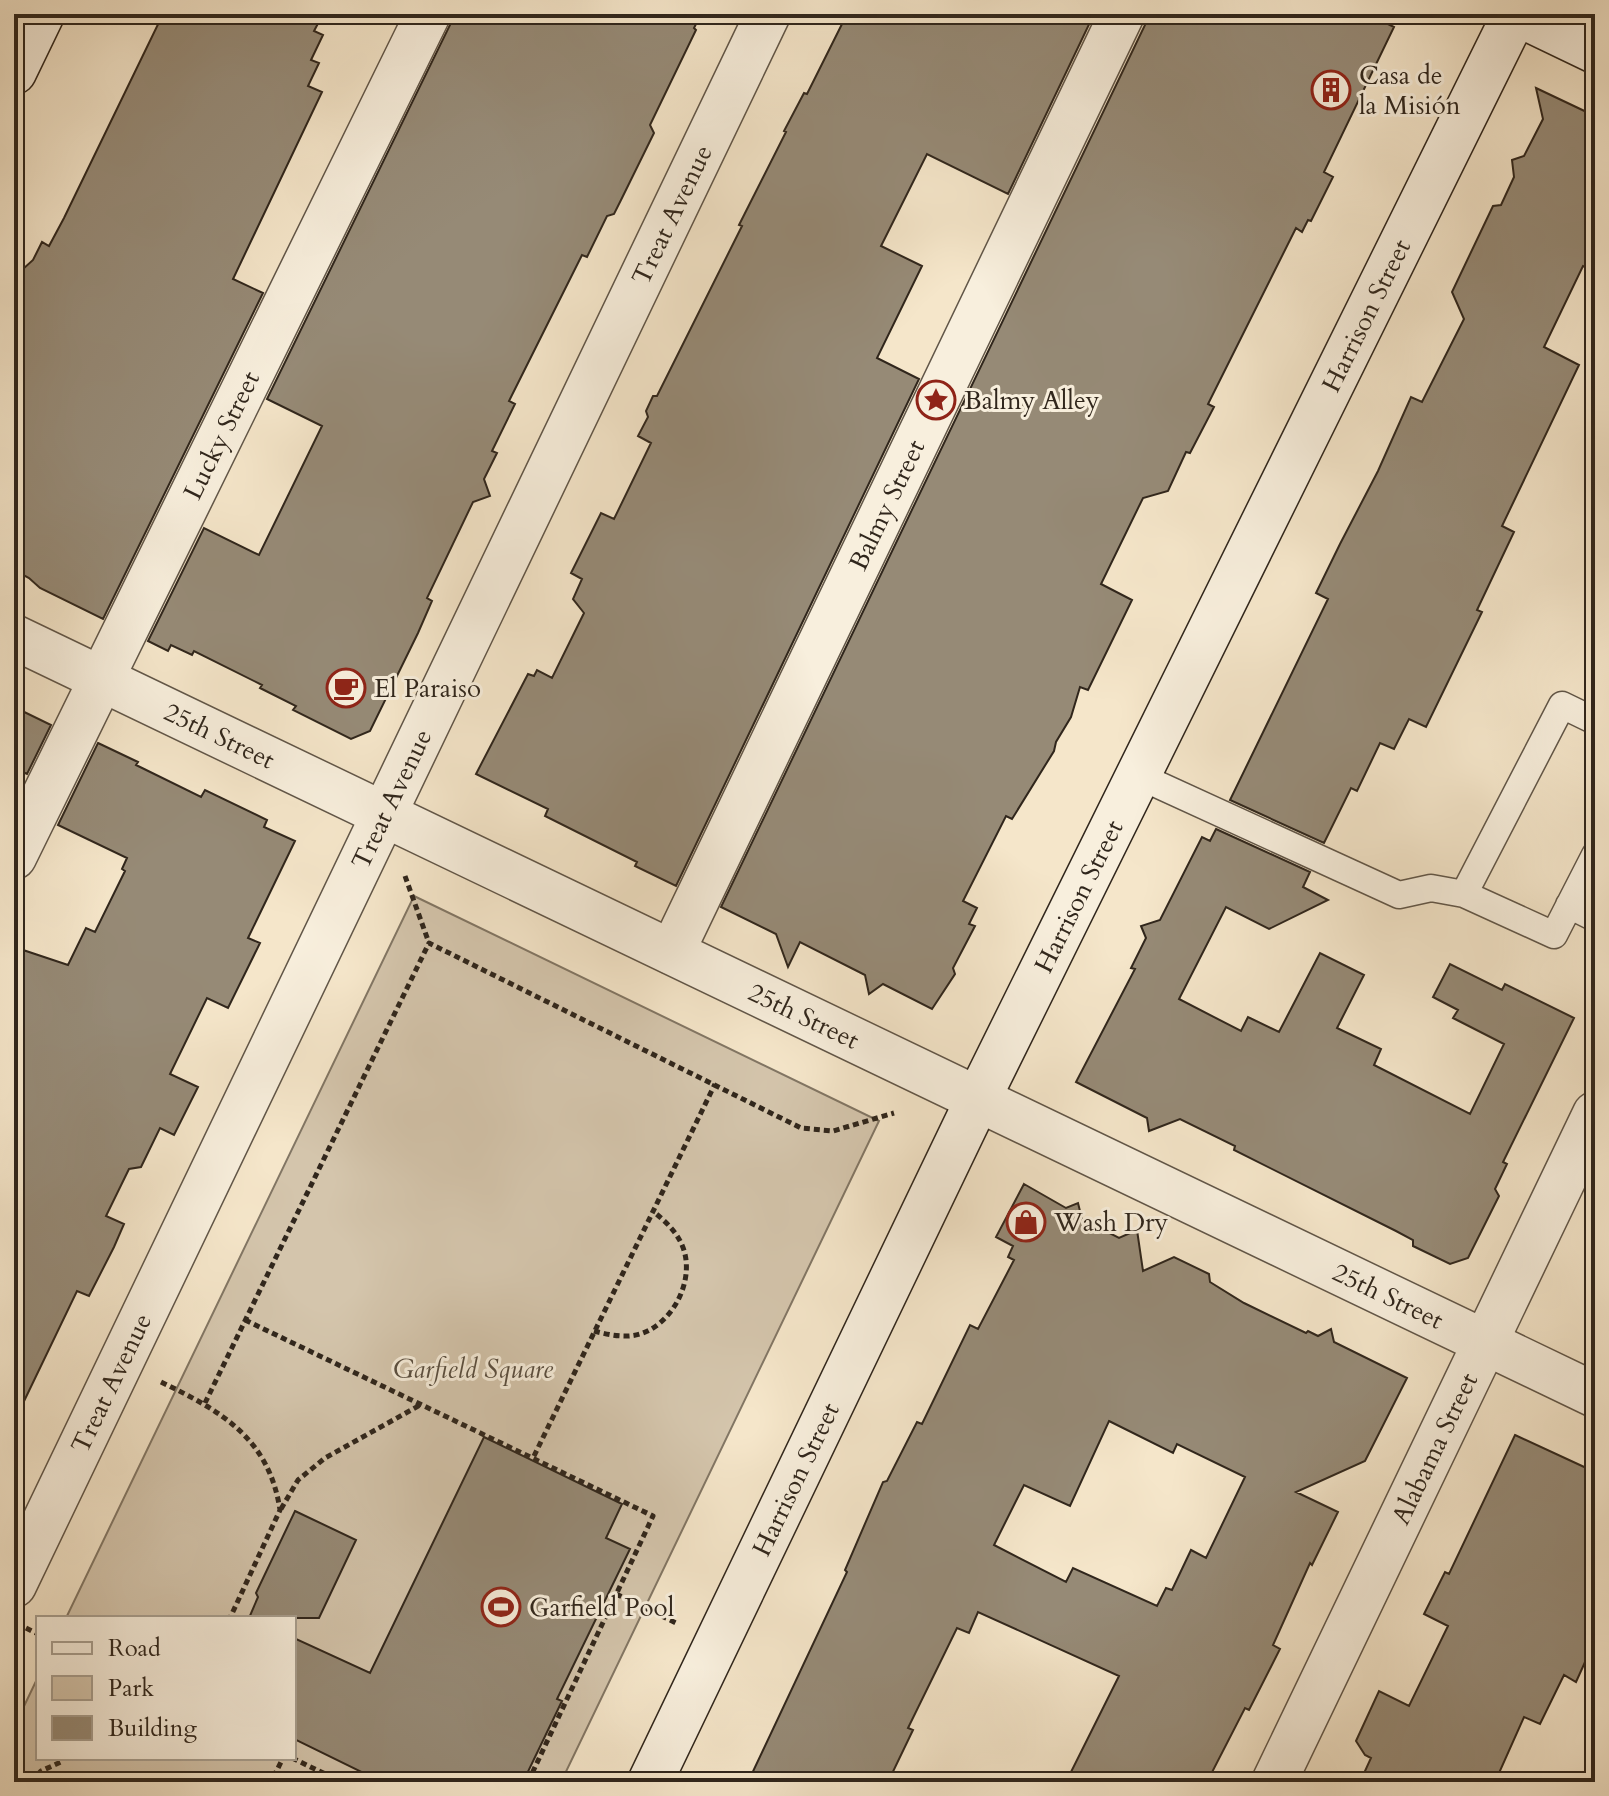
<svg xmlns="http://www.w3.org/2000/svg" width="1609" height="1796" font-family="Cardo,serif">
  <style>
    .green { fill: #d4c5ac; stroke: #827664; stroke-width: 2 }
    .building { fill: #968a76; stroke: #30261c; stroke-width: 2; fill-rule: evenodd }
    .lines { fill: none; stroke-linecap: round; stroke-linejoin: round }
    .lane-casing { stroke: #615648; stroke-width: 29 }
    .street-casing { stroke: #615648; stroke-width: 47 }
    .secondary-casing { stroke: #30261c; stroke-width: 47 }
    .path { stroke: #30261c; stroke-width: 5; stroke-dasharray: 6 4; stroke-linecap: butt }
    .lane { stroke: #f8efdd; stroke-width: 26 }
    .street { stroke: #f8efdd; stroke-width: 44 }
    .secondary { stroke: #f8efdd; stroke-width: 44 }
    .labels { text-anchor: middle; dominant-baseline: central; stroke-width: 6; stroke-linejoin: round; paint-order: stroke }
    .poi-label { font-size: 26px; fill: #30261c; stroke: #f8efdd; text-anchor: start }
    .street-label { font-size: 26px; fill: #30261c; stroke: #f8efdd }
    .park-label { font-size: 26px; font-style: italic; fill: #594e40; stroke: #f8efdd }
  </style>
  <rect width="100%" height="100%" fill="#f5e6ca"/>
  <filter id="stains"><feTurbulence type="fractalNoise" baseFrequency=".0025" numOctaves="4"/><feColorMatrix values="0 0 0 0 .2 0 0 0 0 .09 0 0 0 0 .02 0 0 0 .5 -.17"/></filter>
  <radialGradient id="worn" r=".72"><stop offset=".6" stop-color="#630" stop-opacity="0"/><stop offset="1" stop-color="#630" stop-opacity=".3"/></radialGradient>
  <path class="green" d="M414 896 879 1121 561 1782H14V1727L38 1677V1758H294V1618H66Z"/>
  <path class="building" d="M163 14H323L314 31 323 35 311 60 319 63 308 86 322 92 233 279 263 293 103 619 40 588 29 578 14 570V297L23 269 33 260 42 242 49 246 64 218Z
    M453 14H701L694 28 696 30 650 125 654 133 621 200 614 214 607 216 587 257 582 255 509 401 515 404 492 451 497 453 484 479 490 496 473 502 427 598 432 601 418 633 370 731 351 739 293 710 296 706 260 688 262 685 194 651 192 655 171 645 168 651 148 641 204 528 259 555 322 426 267 399 450 25Z
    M847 14H1094L1008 194 927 154 881 246 922 266 877 358 919 379 676 886 635 866 637 862 545 816 548 809 476 774 528 674 534 676 537 670 552 678 584 613 573 599 582 579 571 573 601 513 614 519 651 443 638 436 648 417 646 411 653 396H657L742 226 739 225 786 132 784 131 804 93 807 94Z
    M1147 14H1368L1394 27 1324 172 1333 177 1311 221 1308 220 1302 232 1296 228 1208 404 1214 407 1190 453 1186 452 1168 491 1143 498 1101 584 1132 600 1088 690 1080 687 1071 717 1056 742 1054 751 1012 819 1006 816 963 901 977 908 969 924 975 926 953 968 955 974 932 1009 883 984 869 994 865 975 800 942 788 967 776 934 721 907 1145 25Z
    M1536 88 1595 116V271L1583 266 1544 347 1579 365 1502 526 1514 532 1477 610 1482 612 1426 727 1409 719 1394 749 1380 743 1357 791 1351 788 1324 843 1230 800 1328 599 1316 593 1340 544 1378 471 1411 397 1422 402 1464 319 1452 292 1493 206 1501 205 1514 177 1512 160 1524 156 1543 119Z
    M14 707 51 725 27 774 14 768Z
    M98 743 138 762 136 765 201 797 205 790 267 820 264 827 295 841 248 938 260 943 228 1008 207 998 170 1074 198 1087 174 1135 160 1128 141 1167 129 1169 106 1216 124 1224 114 1247 89 1296 77 1291 14 1422V947L68 965 86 928 95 932 125 871 122 869 127 858 58 825Z
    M1216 829 1310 872 1303 887 1328 900 1269 929 1226 907 1179 999 1241 1031 1248 1017 1279 1032 1320 953 1364 975 1337 1028 1381 1049 1374 1065 1470 1114 1504 1044 1453 1018 1458 1010 1433 997 1450 964 1502 990 1505 984 1574 1018 1503 1162 1507 1164 1495 1189 1499 1196 1468 1258 1450 1264 1413 1246V1240L1396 1231 1234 1150 1235 1146 1180 1119 1149 1131 1147 1118 1076 1082 1135 969 1131 968 1146 938 1141 926 1160 920 1202 837 1210 841Z
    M1024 1184 1066 1208 1078 1203 1082 1219 1119 1238 1137 1230 1143 1271 1174 1257 1209 1274 1210 1282 1244 1303 1306 1333 1308 1331 1318 1336 1331 1329 1334 1342 1407 1378 1365 1461 1296 1492 1338 1512 1312 1565 1310 1563 1273 1645 1280 1649 1249 1710 1245 1708 1207 1782H1066L1119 1676 978 1612 969 1633 957 1628 908 1728 913 1730 888 1782H748L847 1572 845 1570 883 1482 887 1481 917 1422 922 1424 970 1325 978 1329 1014 1260 1008 1257 1013 1246 996 1237ZM1109 1421 1173 1453 1177 1444 1245 1477 1206 1558 1191 1550 1172 1590 1166 1588 1157 1606 1073 1568 1066 1582 994 1545 1024 1485 1070 1506Z
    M1515 1435 1595 1472V1640L1576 1682 1564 1675 1540 1724 1524 1717 1495 1782H1360L1371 1758 1365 1755 1356 1741 1379 1691 1409 1706 1448 1626 1424 1614 1445 1572 1449 1574Z
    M484 1437 622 1504 606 1538 630 1549 557 1699 562 1701 523 1782H382L294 1739V1638L370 1673Z
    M295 1511 356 1540 319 1618H249L258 1597 256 1593Z"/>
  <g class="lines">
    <g class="lane-casing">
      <path id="lane" d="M1139 776 1399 895 1431 888 1464 894 1554 935 1595 855
        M1464 894 1562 705 1595 721
        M1569 905 1595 918"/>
    </g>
    <g class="street-casing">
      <g id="street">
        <path id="s1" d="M14 637 1595 1395"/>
        <path id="s2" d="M14 857 428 14"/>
        <path id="s3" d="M672 952 1122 14"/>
        <path id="s4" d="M14 1585 768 14"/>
        <path id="s5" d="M1274 1782 1595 1114"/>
      </g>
    </g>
    <g class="secondary-casing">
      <g id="secondary">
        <path d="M1518 14 1595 51"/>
        <path d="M14 72 42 14"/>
        <path id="s6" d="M650 1782 978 1099 1515 14"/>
      </g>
    </g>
    <path class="path" d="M405 876 429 943
      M245 1320 653 1516 528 1782
      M594 1331C609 1335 627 1339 643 1333 675 1321 696 1277 682 1245 676 1231 665 1221 654 1212
      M161 1382C221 1411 269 1438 280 1510L230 1618
      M205 1403 429 943 801 1128 833 1131 894 1113
      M534 1456 715 1084
      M281 1509 298 1480 325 1458 422 1404
      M616 1594 676 1623
      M26 1628 38 1634
      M292 1758 342 1782
      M31 1782 41 1771 61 1762 60 1758
      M266 1782 272 1780 283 1758"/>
    <use href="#lane" class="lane"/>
    <use href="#street" class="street"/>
    <use href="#secondary" class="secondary"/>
  </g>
  <defs>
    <g id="building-ring" transform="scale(2)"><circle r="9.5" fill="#f8efdd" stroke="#8f2418" stroke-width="1.5"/><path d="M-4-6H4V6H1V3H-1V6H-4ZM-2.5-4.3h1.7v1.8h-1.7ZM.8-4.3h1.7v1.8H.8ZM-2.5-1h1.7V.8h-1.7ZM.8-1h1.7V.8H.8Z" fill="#8f2418"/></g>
    <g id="sight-ring" transform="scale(2)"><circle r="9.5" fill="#f8efdd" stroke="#8f2418" stroke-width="1.5"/><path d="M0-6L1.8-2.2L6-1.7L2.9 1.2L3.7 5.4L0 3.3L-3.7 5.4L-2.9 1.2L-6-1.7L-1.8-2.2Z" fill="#8f2418"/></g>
    <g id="cafe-ring" transform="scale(2)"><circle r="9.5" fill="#f8efdd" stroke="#8f2418" stroke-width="1.5"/><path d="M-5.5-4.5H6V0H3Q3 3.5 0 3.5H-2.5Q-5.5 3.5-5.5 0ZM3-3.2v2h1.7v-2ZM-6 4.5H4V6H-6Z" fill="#8f2418"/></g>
    <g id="shop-ring" transform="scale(2)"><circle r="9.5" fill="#f8efdd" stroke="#8f2418" stroke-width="1.5"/><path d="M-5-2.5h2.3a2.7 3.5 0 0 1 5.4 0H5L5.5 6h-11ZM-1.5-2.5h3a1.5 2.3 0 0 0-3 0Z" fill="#8f2418"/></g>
    <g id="stadium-ring" transform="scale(2)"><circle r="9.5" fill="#f8efdd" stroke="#8f2418" stroke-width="1.5"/><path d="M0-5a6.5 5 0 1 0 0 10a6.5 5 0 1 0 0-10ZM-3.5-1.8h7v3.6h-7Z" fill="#8f2418"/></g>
  </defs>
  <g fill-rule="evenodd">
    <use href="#building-ring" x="1331" y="90"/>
    <use href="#sight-ring" x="936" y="400"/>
    <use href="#cafe-ring" x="346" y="688"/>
    <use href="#shop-ring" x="1026" y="1222"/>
    <use href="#stadium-ring" x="501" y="1607"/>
  </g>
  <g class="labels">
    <g class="poi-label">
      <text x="1359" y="75">Casa de<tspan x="1359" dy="30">la Misión</tspan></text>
      <text x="964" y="400">Balmy Alley</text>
      <text x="374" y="688">El Paraiso</text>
      <text x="1054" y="1222">Wash Dry</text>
      <text x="529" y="1607">Garfield Pool</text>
    </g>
    <g class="street-label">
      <text stroke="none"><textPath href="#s4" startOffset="1520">Treat Avenue</textPath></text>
      <text stroke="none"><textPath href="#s6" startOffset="1632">Harrison Street</textPath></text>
      <text stroke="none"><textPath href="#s2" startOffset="470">Lucky Street</textPath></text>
      <text stroke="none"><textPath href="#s3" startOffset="496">Balmy Street</textPath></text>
      <text stroke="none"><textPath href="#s1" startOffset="228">25th Street</textPath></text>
      <text stroke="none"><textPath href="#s4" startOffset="872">Treat Avenue</textPath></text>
      <text stroke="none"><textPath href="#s6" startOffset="984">Harrison Street</textPath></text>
      <text stroke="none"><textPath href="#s1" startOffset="876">25th Street</textPath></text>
      <text stroke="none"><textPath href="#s1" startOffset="1524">25th Street</textPath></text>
      <text stroke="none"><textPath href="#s4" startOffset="224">Treat Avenue</textPath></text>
      <text stroke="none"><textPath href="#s5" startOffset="370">Alabama Street</textPath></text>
      <text stroke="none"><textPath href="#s6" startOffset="336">Harrison Street</textPath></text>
    </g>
    <g class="park-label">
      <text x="473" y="1369">Garfield Square</text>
    </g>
  </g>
  <rect width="1609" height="1796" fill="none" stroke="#f5e6ca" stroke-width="48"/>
  <rect x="16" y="16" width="1577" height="1764" fill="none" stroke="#30261c" stroke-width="4"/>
  <rect x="24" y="24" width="1561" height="1748" fill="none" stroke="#30261c" stroke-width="2"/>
  <rect x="36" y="1616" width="260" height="144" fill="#f8efdd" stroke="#a89f90" stroke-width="2"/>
  <rect x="52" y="1642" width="40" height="12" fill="#f8efdd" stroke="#a89f90" stroke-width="2"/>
  <text x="108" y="1656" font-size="24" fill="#30261c">Road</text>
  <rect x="52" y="1676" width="40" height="24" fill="#d4c5ac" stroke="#a89f90" stroke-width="2"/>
  <text x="108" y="1696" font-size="24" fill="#30261c">Park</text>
  <rect x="52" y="1716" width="40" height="24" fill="#968a76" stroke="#a89f90" stroke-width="2"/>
  <text x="108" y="1736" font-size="24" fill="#30261c">Building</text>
  <rect width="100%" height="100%" filter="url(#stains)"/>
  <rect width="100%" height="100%" fill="url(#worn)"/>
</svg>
